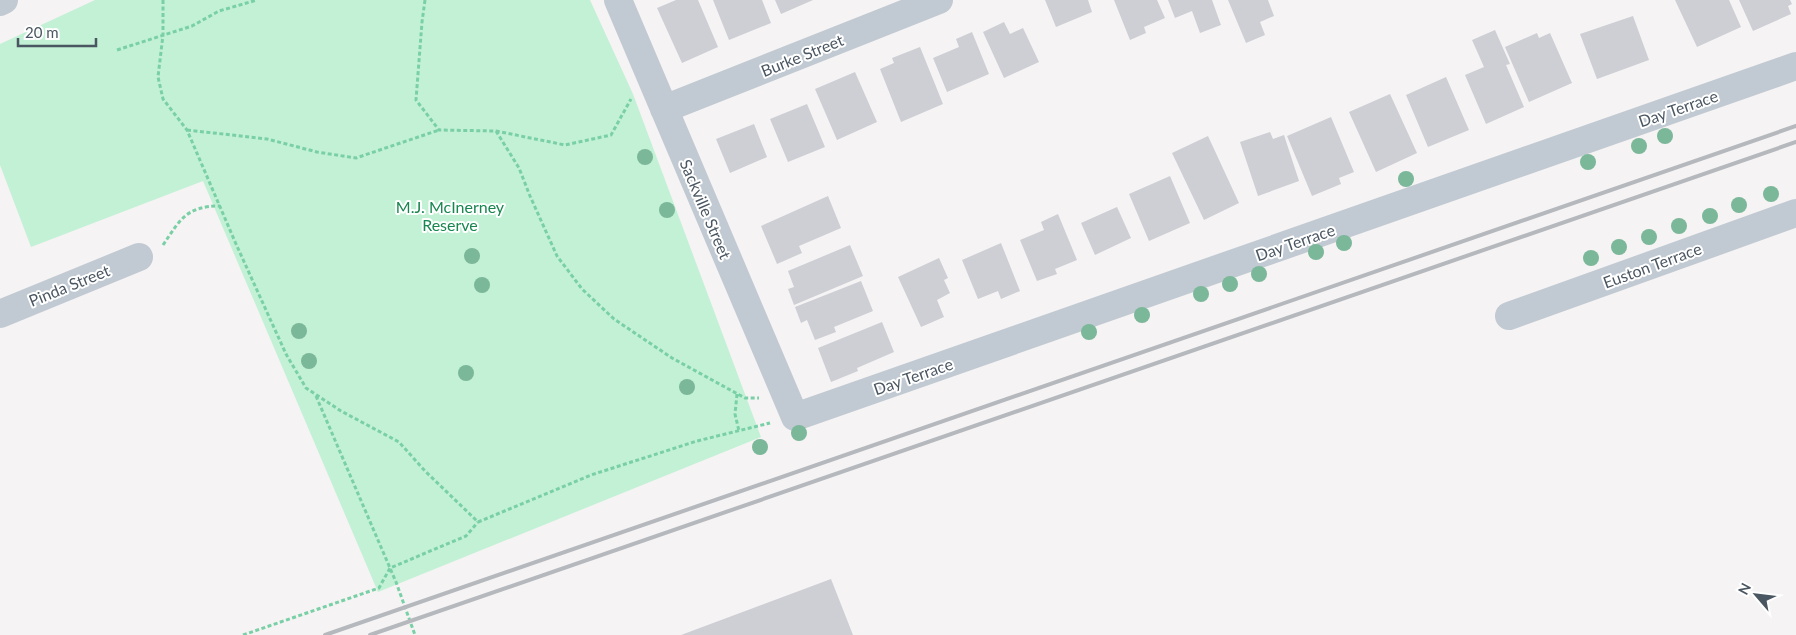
<svg xmlns="http://www.w3.org/2000/svg" width="1796" height="635" font-family="Lato,sans-serif">
  <style>
    .green { fill: #c3f1d5 }
    .building { fill: #cdcfd5 }
    .lines { fill: none; stroke-linecap: round; stroke-linejoin: round }
    .path { stroke: #7ad0a6; stroke-width: 3; stroke-dasharray: 4 2.5; stroke-linecap: butt }
    .minor { stroke: #c1cad2; stroke-width: 28 }
    .rail { stroke: #b5b8bd; stroke-width: 4 }
    .tree { fill: #7bb799 }
    .labels { text-anchor: middle; dominant-baseline: central; stroke-width: 4; stroke-linejoin: round; paint-order: stroke }
    .street-label { font-size: 16px; fill: #4a5661; stroke: #fff }
    .park-label { font-size: 16px; fill: #17864f; stroke: #fff }
  </style>
  <rect width="100%" height="100%" fill="#f5f3f3"/>
  <path class="green" d="M95 0H590L633 94 761 437 378 592 203 181 31 247 0 165V44Z"/>
  <path class="building" d="M676 0H698L718 47 682 63 657 8Z
    M713 0H762L771 23 729 40Z
    M775 0H813L781 14Z
    M1045 0H1088L1092 12 1056 27Z
    M1114 0H1157L1165 18 1144 27 1146 33 1130 40Z
    M1168 0H1212L1221 25 1200 33 1192 11 1175 18Z
    M1228 0H1268L1274 16 1260 22 1265 35 1246 43Z
    M1675 0H1729L1741 27 1697 47Z
    M1739 0H1790L1792 4 1788 6 1791 14 1753 31Z
    M1633 16 1649 60 1597 79 1580 34Z
    M1004 22 1010 34 1023 28 1039 62 1004 78 983 32Z
    M1495 30 1510 64 1506 65 1524 107 1486 124 1465 75 1484 67 1472 40Z
    M972 32 989 74 947 92 933 58 959 47 956 39Z
    M1537 33 1539 38 1550 33 1572 83 1529 102 1505 47Z
    M920 47 943 104 901 122 880 69 894 63 892 58Z
    M855 72 877 122 837 140 815 89Z
    M1446 77 1469 130 1428 147 1406 95Z
    M1390 94 1417 153 1376 172 1349 112Z
    M807 104 825 147 788 162 770 119Z
    M1331 117 1354 172 1339 178 1341 184 1312 196 1287 136Z
    M754 124 767 157 730 173 716 139Z
    M1270 132 1273 139 1284 135 1299 181 1258 196 1240 142Z
    M1208 136 1239 203 1204 220 1172 153Z
    M1170 176 1190 223 1149 241 1129 194Z
    M828 196 841 228 799 246 802 253 777 264 761 226Z
    M1117 207 1131 238 1095 255 1081 223Z
    M1058 214 1077 260 1055 269 1057 274 1037 281 1020 240 1044 230 1041 222Z
    M1001 243 1020 291 1001 299 998 291 978 299 962 260Z
    M850 245 863 276 794 305 788 289 794 287 788 271Z
    M939 258 948 278 944 280 950 293 937 300 944 317 921 327 898 277Z
    M861 281 873 311 834 327 836 332 815 340 807 320 801 323 795 307Z
    M882 322 894 352 857 368 858 371 831 382 818 348Z
    M831 579 853 635H681Z"/>
  <g class="lines">
    <path class="path" d="M163 0V35L158 77 163 99 187 130 236 244 286 354 306 388 341 411 399 442 425 471 478 522 591 475 697 441 770 423
      M425 0 422 22 416 100 439 130 496 131 565 145 611 135 631 99
      M117 50 192 26 219 11 257 0
      M187 130 267 139 317 152 356 158 439 130
      M496 131 519 168 530 196 557 256 582 289 614 319 672 358 745 398H759
      M163 245C180 220 186 206 220 206
      M737 394 735 414 739 431
      M316 396 396 582 415 635
      M243 635 379 588 390 568 466 536 478 522"/>
    <path class="minor" d="M618 0 795 417 1796 66
      M0 2 4 0
      M664 109 939 0
      M0 314 139 257
      M1509 316 1796 213"/>
    <path class="rail" d="M325 635 1796 126
      M370 635 1796 142"/>
  </g>
  <g class="tree">
    <circle cx="1665" cy="136" r="8"/>
    <circle cx="1639" cy="146" r="8"/>
    <circle cx="645" cy="157" r="8"/>
    <circle cx="1588" cy="162" r="8"/>
    <circle cx="1406" cy="179" r="8"/>
    <circle cx="1771" cy="194" r="8"/>
    <circle cx="1739" cy="205" r="8"/>
    <circle cx="667" cy="210" r="8"/>
    <circle cx="1710" cy="216" r="8"/>
    <circle cx="1679" cy="226" r="8"/>
    <circle cx="1649" cy="237" r="8"/>
    <circle cx="1344" cy="243" r="8"/>
    <circle cx="1619" cy="247" r="8"/>
    <circle cx="1316" cy="252" r="8"/>
    <circle cx="472" cy="256" r="8"/>
    <circle cx="1591" cy="258" r="8"/>
    <circle cx="1259" cy="274" r="8"/>
    <circle cx="1230" cy="284" r="8"/>
    <circle cx="482" cy="285" r="8"/>
    <circle cx="1201" cy="294" r="8"/>
    <circle cx="1142" cy="315" r="8"/>
    <circle cx="299" cy="331" r="8"/>
    <circle cx="1089" cy="332" r="8"/>
    <circle cx="309" cy="361" r="8"/>
    <circle cx="466" cy="373" r="8"/>
    <circle cx="687" cy="387" r="8"/>
    <circle cx="799" cy="433" r="8"/>
    <circle cx="760" cy="447" r="8"/>
  </g>
  <g class="labels">
    <g class="street-label">
      <text transform="translate(802 55) rotate(-22)">Burke Street</text>
      <text transform="translate(1678 108) rotate(-19)">Day Terrace</text>
      <text transform="translate(706 209) rotate(67)">Sackville Street</text>
      <text transform="translate(1295 242) rotate(-19)">Day Terrace</text>
      <text transform="translate(1652 265) rotate(-20)">Euston Terrace</text>
      <text transform="translate(69 285) rotate(-22)">Pinda Street</text>
      <text transform="translate(913 376) rotate(-19)">Day Terrace</text>
    </g>
    <g class="park-label">
      <text x="450" y="206">M.J. McInerney<tspan x="450" dy="18">Reserve</tspan></text>
    </g>
  </g>
  <g transform="translate(1756 595) rotate(298)" stroke="#ffffff" stroke-width="4" paint-order="stroke">
  <path d="M0-4L9 19L0 12L-9 19Z" fill="#4a5661"/>
  <text y="-8" font-size="14" font-weight="bold" text-anchor="middle" fill="#4a5661">N</text>
  </g>
  <path d="M18 38v8h78v-8" fill="none" stroke="#4a5661" stroke-width="2.5"/>
  <text x="25" y="38" font-size="15" fill="#4a5661" stroke="#ffffff" stroke-width="4" paint-order="stroke">20 m</text>
</svg>
